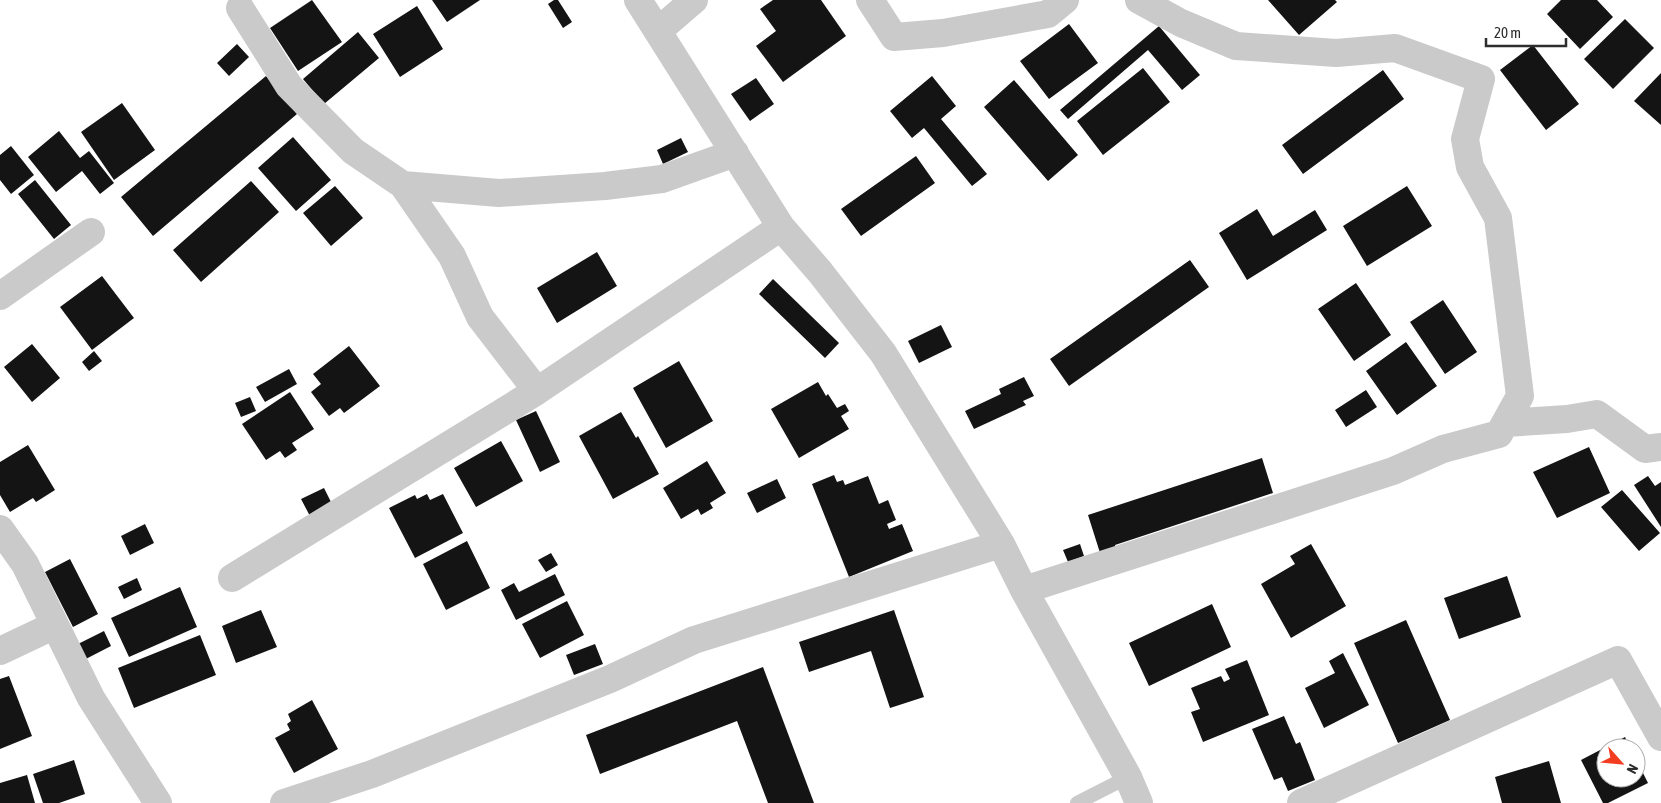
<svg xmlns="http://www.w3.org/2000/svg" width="1661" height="803" font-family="'Asap Condensed',sans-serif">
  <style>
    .building { fill: #141414 }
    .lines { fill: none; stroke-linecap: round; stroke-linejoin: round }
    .lane { stroke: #cacaca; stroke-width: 14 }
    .street { stroke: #cacaca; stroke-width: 28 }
  </style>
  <rect width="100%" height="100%" fill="#fff"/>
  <path class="building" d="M312 0 342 42 298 71 270 28Z
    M432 0H480L447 22Z
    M554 0H558L572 22 563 28 548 4Z
    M773 0H821L846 36 783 82 756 46 776 31 760 9Z
    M1268 0H1335L1337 2 1299 35Z
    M1561 0H1597L1613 17 1580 49 1547 14Z
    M417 6 443 49 400 77 373 34Z
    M1625 19 1654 48 1613 89 1584 59Z
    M1069 24 1098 63 1049 99 1020 61Z
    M1159 26 1200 75 1182 90 1148 50 1068 119 1060 110Z
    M358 32 379 58 324 104 303 79Z
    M237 44 249 57 229 76 217 63Z
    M1533 45 1579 104 1546 130 1500 70Z
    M1143 68 1170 102 1103 155 1077 121Z
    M1383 70 1404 99 1303 174 1282 145Z
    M1661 73V125L1634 101Z
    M266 76 297 114 153 236 121 197Z
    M932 76 956 106 941 119 987 174 972 186 924 128 912 138 890 111Z
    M756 78 774 104 750 121 731 94Z
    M1014 80 1078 155 1048 181 984 107Z
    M122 103 155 150 114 180 81 132Z
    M59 131 80 158 89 151 114 183 100 194 82 171 56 192 28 157Z
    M293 137 331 180 296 211 258 168Z
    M681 138 688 152 663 164 657 150Z
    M11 146 34 175 11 194 0 180V155Z
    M916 156 935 183 861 236 841 209Z
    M35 180 71 225 54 239 18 194Z
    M251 181 279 212 201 282 173 250Z
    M335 186 363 218 331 246 303 213Z
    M1407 186 1432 226 1367 266 1343 226Z
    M1257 209 1273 236 1315 210 1327 230 1247 280 1219 233Z
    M597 252 617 286 557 323 537 288Z
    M1190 260 1209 287 1069 386 1050 359Z
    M102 276 134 318 92 350 60 307Z
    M773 279 839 343 825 358 759 294Z
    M1356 283 1391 335 1354 361 1318 309Z
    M1443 300 1477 352 1445 374 1410 322Z
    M941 325 952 347 919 363 908 341Z
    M1406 342 1437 386 1397 415 1366 371Z
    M32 344 60 378 32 402 4 367Z
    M349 346 380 386 344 413 340 408 329 416 311 392 321 384 313 374Z
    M94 351 102 361 89 371 82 362Z
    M679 361 713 421 666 448 633 388Z
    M289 369 297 384 265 402 256 387Z
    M1024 377 1034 396 1023 401 1026 405 974 429 965 411 1001 394 999 389Z
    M818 382 826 396 828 394 837 408 845 404 849 411 841 416 849 429 799 458 771 409Z
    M1366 390 1377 407 1346 427 1335 410Z
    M290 392 314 429 292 443 297 450 285 458 280 451 266 460 242 424Z
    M250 397 256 411 241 417 235 403Z
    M536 411 560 462 540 472 516 420Z
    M621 412 636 438 638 436 659 474 613 499 579 436Z
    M501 441 523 481 476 507 454 468Z
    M28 445 55 490 36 502 33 498 10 512 0 495V462Z
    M1589 447 1610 493 1557 518 1533 472Z
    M1262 458 1273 493 1115 545 1117 551 1101 556 1088 515Z
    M707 461 726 493 710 503 713 508 701 515 698 509 681 519 663 488Z
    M834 475 837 482 843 480 845 485 868 476 879 504 888 500 896 520 887 524 889 529 902 524 913 551 849 577 812 484Z
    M1648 476 1655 486 1661 482V527L1634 485Z
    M777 479 786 498 757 513 747 493Z
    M324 488 333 506 311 518 301 499Z
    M1622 490 1660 533 1639 551 1601 507Z
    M427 494 430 500 443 494 463 533 415 558 389 508 415 495 417 499Z
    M145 524 154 543 130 555 121 536Z
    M467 541 490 588 446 610 423 564Z
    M1080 544 1084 556 1068 562 1063 550Z
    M1311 544 1346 606 1291 638 1261 584 1295 564 1290 556Z
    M551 553 558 565 546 572 538 560Z
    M70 559 98 614 73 627 45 572Z
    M555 574 565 595 516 620 501 590 514 583 519 592Z
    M1507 576 1521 617 1459 639 1444 598Z
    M137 578 142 590 124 599 118 587Z
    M180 587 197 627 129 657 111 618Z
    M567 601 584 635 540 658 522 624Z
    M1212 604 1231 647 1149 686 1129 643Z
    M261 610 277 647 236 663 222 626Z
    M894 610 924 697 890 708 871 651 809 672 799 642Z
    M1406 620 1450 720 1398 743 1354 643Z
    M104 631 111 646 80 662 72 647Z
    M200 635 216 675 134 708 118 668Z
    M595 644 603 664 574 675 566 655Z
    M1343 653 1369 705 1324 728 1305 688 1335 673 1329 661Z
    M1247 660 1269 715 1203 742 1191 712 1200 709 1191 688 1221 676 1224 682 1230 679 1225 669Z
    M763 667 814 803H768L737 721 600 774 586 735Z
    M9 676 32 736 0 749V679Z
    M312 700 338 749 294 773 275 738 290 730 287 724 291 721 288 714Z
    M1284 716 1296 744 1300 742 1315 780 1288 791 1282 777 1274 780 1252 729Z
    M1625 737 1630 748H1606V778H1636V759L1648 783 1608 803H1603L1581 760Z
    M74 760 85 794 59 803H43L33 774Z
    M1549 761 1561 803H1502L1495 777Z
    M27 775 35 803H0V783Z"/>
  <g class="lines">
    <path class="lane" d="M1077 803 1128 777"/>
    <path class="street" d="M638 0 781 227 820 272 883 353 1001 544 1024 590 1128 777 1139 803
      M870 0 894 37 943 33 1048 14 1065 0
      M240 8 289 86 353 151 403 185 499 193 605 186 662 179 735 153
      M658 31 694 0
      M403 185 452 256 480 317 537 391 781 227
      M0 296 91 232
      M1506 423 1567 419 1597 414 1645 449 1661 447
      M0 529 25 564 91 698 158 803
      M232 578 537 391
      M1024 590 1393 471 1443 449 1499 434 1520 396 1498 218 1470 167 1465 139 1481 79 1395 48 1336 53 1236 46 1181 23 1139 0
      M0 651 55 625
      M284 803 372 774 610 679 694 640 1001 544
      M1301 803 1618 660 1661 737"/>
  </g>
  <g transform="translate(1621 763) rotate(117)"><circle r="24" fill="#ffffff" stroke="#ababab"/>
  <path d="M0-4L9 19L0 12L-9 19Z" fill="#f33d21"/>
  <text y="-8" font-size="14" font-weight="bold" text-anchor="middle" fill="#2d2d2d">N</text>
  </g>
  <path d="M1486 38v8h80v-8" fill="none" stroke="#2d2d2d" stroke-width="2.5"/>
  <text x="1494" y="38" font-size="15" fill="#2d2d2d" stroke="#ffffff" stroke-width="4" paint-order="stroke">20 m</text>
</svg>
